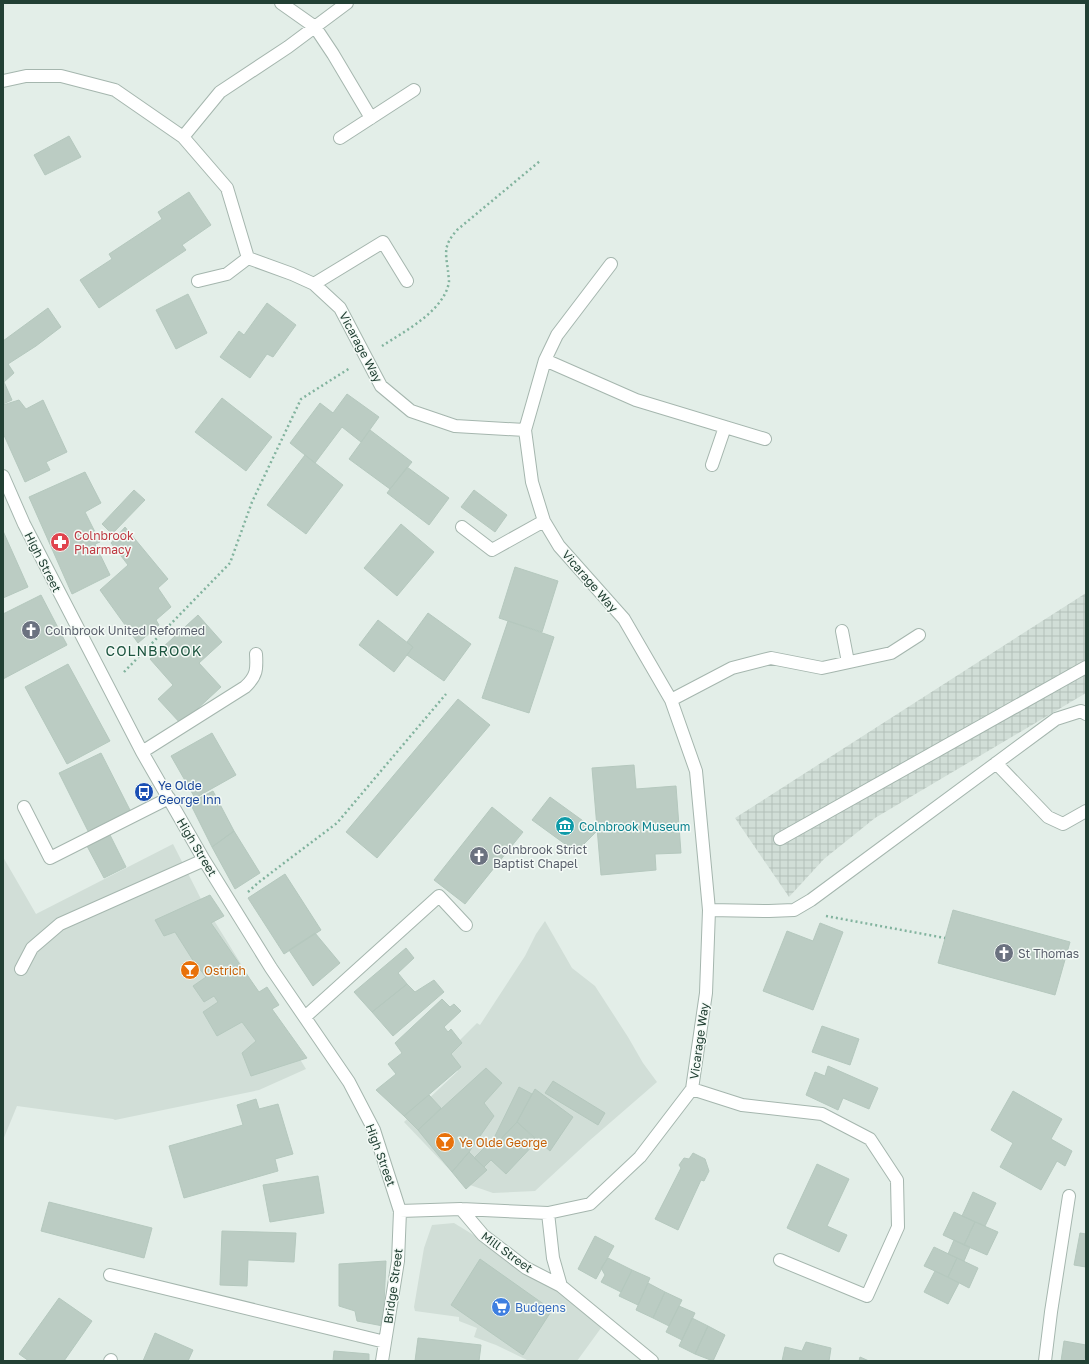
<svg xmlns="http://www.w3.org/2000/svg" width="1089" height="1364" font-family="'Golos Text',sans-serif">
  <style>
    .built { fill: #d1ded7 }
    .industrial { fill: url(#industrial-grid) }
    .building { fill: #bbccc3; stroke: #b5c8be }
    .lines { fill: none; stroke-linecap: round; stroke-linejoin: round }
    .minor-casing { stroke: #a5b6ae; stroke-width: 14 }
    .path { stroke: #82b39e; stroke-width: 2.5; stroke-dasharray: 2 3; stroke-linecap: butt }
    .minor { stroke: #fff; stroke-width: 12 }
    .labels { text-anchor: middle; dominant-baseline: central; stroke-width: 3; stroke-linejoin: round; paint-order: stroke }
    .street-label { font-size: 12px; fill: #224034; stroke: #f4faf6 }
    .health-label { font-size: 12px; fill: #be3a42; stroke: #f4faf6; text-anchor: start }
    .worship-label { font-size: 12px; fill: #5b616d; stroke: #f4faf6; text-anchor: start }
    .transit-label { font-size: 12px; fill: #164399; stroke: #f4faf6; text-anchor: start }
    .culture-label { font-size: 12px; fill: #0d838f; stroke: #f4faf6; text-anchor: start }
    .food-label { font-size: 12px; fill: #c56008; stroke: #f4faf6; text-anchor: start }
    .shop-label { font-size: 12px; fill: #366cbe; stroke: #f4faf6; text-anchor: start }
    .quarter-label { font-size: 14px; letter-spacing: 1px; fill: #1c543f; stroke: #f4faf6 }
  </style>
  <defs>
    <pattern id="industrial-grid" width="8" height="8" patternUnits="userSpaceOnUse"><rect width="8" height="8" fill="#d1ded7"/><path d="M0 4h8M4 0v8" fill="none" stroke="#b3c0b9"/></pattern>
  </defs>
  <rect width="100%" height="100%" fill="#e3eee8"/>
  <path class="built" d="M173 844 202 901 306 1069 259 1090 115 1120 113 1119 17 1106 3 1140V857L36 914Z
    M545 921 572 968 595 986 628 1037 643 1063 657 1082 589 1141 535 1191 493 1193 470 1185H466L446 1166 404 1122 458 1071 445 1055 477 1023 480 1025 525 956 536 934Z
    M454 1223 547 1280 601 1328 577 1361H529L496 1345 474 1337 477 1328 459 1321V1317L415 1311 414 1307 424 1248 432 1225Z"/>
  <path class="industrial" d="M1086 593V693L875 818 824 859 789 897 735 818Z"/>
  <path class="building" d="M69 136 81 157 45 175 34 155Z
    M189 192 211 225 182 245 186 250 99 308 80 280 112 259 109 254 162 219 158 212Z
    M188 294 207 333 176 349 156 310Z
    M267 303 296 325 273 357 267 354 250 378 220 357 239 331 244 335Z
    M48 308 61 327 36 346 8 364 14 373 4 382 12 400 3 404V341Z
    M347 394 379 417 361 442 342 427 315 463 290 443 320 403 333 413Z
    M222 398 272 437 246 471 195 432Z
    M19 400 26 409 43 400 67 452 46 462 50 470 25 482 3 433V405Z
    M370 430 412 462 390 489 349 459Z
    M305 455 343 485 306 534 267 505Z
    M407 467 449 498 429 525 387 493Z
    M85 472 101 503 85 512 100 542 95 544 110 575 72 594 29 497Z
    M134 490 145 500 112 534 102 524Z
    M474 490 507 515 495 532 461 507Z
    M401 524 434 552 397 596 364 568Z
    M125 527 168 579 158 588 171 607 156 620 159 625 138 643 100 590 128 565 111 543Z
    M3 531 28 587 3 598Z
    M515 567 558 581 542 632 499 618Z
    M41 595 67 645 3 679V614Z
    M428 613 471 644 444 681 407 655 413 647 407 642Z
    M198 615 222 642 199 663 221 687 181 724 158 699 173 685 150 659Z
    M378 620 413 647 394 672 359 645Z
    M508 621 554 637 529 713 482 698Z
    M68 664 110 741 67 764 25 687Z
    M458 699 490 725 377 858 346 832Z
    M212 733 236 775 195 798 171 756Z
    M101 753 132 814 90 835 59 773Z
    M634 765 636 789 676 786 681 853 655 854 656 870 601 875 592 768Z
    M213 791 234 831 212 847 190 803Z
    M550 797 597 831 576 852 532 820Z
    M492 807 523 832 465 904 434 880Z
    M234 831 260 873 235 889 212 847Z
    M110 835 126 867 104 878 87 846Z
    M285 874 321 930 284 954 248 898Z
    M210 895 224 916 211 923 259 992 267 987 279 1005 272 1009 307 1058 251 1076 242 1053 256 1041 242 1022 217 1036 203 1012 218 1002 214 996 204 1002 193 986 206 977 194 962 175 932 164 936 155 920Z
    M953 910 1070 942 1055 995 938 963Z
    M820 923 843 932 813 1010 763 991 787 931 813 941Z
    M315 933 340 963 313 986 289 950Z
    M406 948 414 958 398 973 407 984 372 1012 354 992Z
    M434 980 444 992 393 1036 372 1012 407 984 415 992Z
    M442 999 450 1007 454 1004 461 1011 444 1027 448 1032 451 1029 462 1043 451 1054 461 1067 404 1116 376 1090 396 1074 388 1064 402 1053 395 1043Z
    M822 1026 859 1039 850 1065 812 1052Z
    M828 1066 878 1088 869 1109 843 1098 838 1110 806 1095 815 1072 825 1076Z
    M486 1068 502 1083 484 1103 494 1116 469 1152 452 1172 418 1130Z
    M553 1081 605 1113 598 1125 545 1093Z
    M519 1087 532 1094 517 1122 498 1142 494 1138Z
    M535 1089 573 1117 550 1151 517 1122Z
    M1013 1091 1062 1119 1051 1139 1072 1151 1065 1166 1057 1161 1041 1190 1000 1167 1013 1143 991 1130Z
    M429 1095 441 1108 418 1130 404 1116Z
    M256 1099 259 1109 278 1104 293 1154 275 1159 278 1171 184 1198 169 1146 243 1125 237 1105Z
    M517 1122 537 1141 506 1174 491 1160 484 1167 474 1158 494 1138 498 1142Z
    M469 1152 487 1170 466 1189 452 1172Z
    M693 1153 705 1159 709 1171 704 1181 701 1180 678 1230 655 1219 681 1168 679 1165 684 1158 689 1159Z
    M817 1164 849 1179 827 1226 847 1235 839 1252 787 1228Z
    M318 1176 324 1213 270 1222 263 1185Z
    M973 1192 996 1203 985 1226 962 1216Z
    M49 1202 152 1228 144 1258 41 1231Z
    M954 1212 975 1222 964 1245 943 1235Z
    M975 1222 998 1232 987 1255 964 1245Z
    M222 1231 296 1233 294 1262 248 1260 247 1286 220 1285Z
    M1080 1233 1086 1234V1267L1074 1265Z
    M595 1236 614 1246 596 1279 578 1269Z
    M954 1240 970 1247 964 1261 948 1254Z
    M934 1247 957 1258 948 1277 924 1266Z
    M608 1258 632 1270 621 1292 601 1282 605 1275 601 1268Z
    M957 1258 978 1268 969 1288 948 1277Z
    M480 1259 552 1310 523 1355 451 1305Z
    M386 1261 383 1326 357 1321 355 1311 339 1306V1264Z
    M632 1270 650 1278 638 1305 619 1296Z
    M935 1271 959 1283 948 1304 924 1292Z
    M648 1283 665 1292 653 1318 636 1310Z
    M665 1292 682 1300 669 1326 653 1318Z
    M59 1298 92 1321 64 1361H29L19 1354Z
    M679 1306 695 1313 682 1340 666 1332Z
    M692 1318 708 1326 695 1354 679 1346Z
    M708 1326 725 1335 713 1361 695 1354Z
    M155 1333 193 1350 188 1361H143Z
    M418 1338 481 1345 479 1361H415Z
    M1064 1341 1086 1345 1084 1361H1061Z
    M806 1342 831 1348 829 1361H782L785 1347 802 1351Z
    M334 1351 369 1354V1361H333Z
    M860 1357 869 1361H859Z"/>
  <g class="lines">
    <g class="minor-casing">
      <path id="minor" d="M281 3 315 27 333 54 371 118
        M3 81 26 76H61L115 90 183 137 227 188 248 258 292 274 314 284 340 308 381 386 411 411 455 426 525 430
        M183 137 220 92 288 47 347 3
        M340 138 414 90
        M198 281 227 274 248 258
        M314 284 383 242 407 281
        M545 360 636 400 765 439
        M712 465 725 427
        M3 476 24 524 142 752 204 860 271 968 349 1082 374 1130 400 1211 398 1261 382 1361
        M462 527 492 550 544 521
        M842 631 848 662
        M671 700 732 668 771 658 822 668 891 653 919 635
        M142 752 245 687C257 676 257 669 256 654
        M996 763 1048 817 1063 824 1086 811
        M24 807 50 858 169 798
        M780 839 1086 667
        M709 910 769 911 794 910 811 900 1056 719 1081 711 1086 714
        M21 969 32 948 60 924 204 860
        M305 1017 439 896 466 925
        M692 1089 742 1105 822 1114 870 1139 897 1180 898 1227 867 1296 780 1260
        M461 1209 483 1235 526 1268 561 1286 652 1361
        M400 1211 461 1209 548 1213 590 1204 640 1157 692 1089 706 993 709 910 696 771 671 700 624 619 559 546 544 521 532 482 525 430 545 360 557 335 611 264
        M548 1213 553 1258 561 1286
        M110 1275 385 1342
        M110 1361 111 1360
        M1045 1361 1051 1312 1069 1196"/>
    </g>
    <path class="path" d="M382 346C405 331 444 311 449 282 449 278 448 273 448 270 445 251 444 245 457 230L540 161
      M124 672 230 563 252 502 301 399 350 368
      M248 892 259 882 337 823 446 694
      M826 916 945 938"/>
    <use href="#minor" class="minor"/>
  </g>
  <defs>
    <g id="pharmacy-disc" transform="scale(1)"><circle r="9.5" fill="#e0444e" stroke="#f4faf6"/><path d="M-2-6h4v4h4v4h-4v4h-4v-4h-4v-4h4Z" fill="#fff"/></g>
    <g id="church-disc" transform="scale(1)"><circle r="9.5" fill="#6b7280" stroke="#f4faf6"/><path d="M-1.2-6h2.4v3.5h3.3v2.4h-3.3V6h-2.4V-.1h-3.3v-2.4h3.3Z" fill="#fff"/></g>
    <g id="bus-disc" transform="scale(1)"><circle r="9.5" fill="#1a4fb4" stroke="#f4faf6"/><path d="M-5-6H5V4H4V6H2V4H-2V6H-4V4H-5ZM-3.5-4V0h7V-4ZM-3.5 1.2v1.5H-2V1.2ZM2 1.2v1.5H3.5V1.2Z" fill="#fff"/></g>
    <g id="museum-disc" transform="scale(1)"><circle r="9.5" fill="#0f9aa8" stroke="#f4faf6"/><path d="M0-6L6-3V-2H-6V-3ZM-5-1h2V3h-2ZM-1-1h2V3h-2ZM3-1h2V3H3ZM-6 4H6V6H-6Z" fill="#fff"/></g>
    <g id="bar-disc" transform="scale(1)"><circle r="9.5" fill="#e8710a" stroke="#f4faf6"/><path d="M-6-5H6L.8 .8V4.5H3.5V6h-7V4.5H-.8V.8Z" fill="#fff"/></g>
    <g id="supermarket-disc" transform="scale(1)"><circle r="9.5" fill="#3f7fe0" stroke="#f4faf6"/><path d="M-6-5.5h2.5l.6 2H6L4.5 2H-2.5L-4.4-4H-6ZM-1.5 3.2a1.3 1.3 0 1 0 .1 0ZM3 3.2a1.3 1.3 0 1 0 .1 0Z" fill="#fff"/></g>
  </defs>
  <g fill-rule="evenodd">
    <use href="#pharmacy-disc" x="60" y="542"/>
    <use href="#church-disc" x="31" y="630"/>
    <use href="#bus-disc" x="144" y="792"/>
    <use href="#museum-disc" x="565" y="826"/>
    <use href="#church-disc" x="479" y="856"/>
    <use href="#church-disc" x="1004" y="953"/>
    <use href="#bar-disc" x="190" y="970"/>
    <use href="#bar-disc" x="445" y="1142"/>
    <use href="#supermarket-disc" x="501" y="1307"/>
  </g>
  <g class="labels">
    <g class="street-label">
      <text transform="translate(361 347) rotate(62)">Vicarage Way</text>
      <text transform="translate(43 562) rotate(63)">High Street</text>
      <text transform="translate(590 581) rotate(49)">Vicarage Way</text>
      <text transform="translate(197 847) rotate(59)">High Street</text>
      <text transform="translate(699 1041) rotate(-82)">Vicarage Way</text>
      <text transform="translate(381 1155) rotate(70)">High Street</text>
      <text transform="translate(507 1252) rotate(36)">Mill Street</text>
      <text transform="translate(393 1286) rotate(-82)">Bridge Street</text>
    </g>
    <g class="health-label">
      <text x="74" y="535">Colnbrook<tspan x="74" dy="14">Pharmacy</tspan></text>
    </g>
    <g class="worship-label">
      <text x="45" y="630">Colnbrook United Reformed</text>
      <text x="493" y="849">Colnbrook Strict<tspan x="493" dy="14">Baptist Chapel</tspan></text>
      <text x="1018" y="953">St Thomas</text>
    </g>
    <g class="transit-label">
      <text x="158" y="785">Ye Olde<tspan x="158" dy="14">George Inn</tspan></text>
    </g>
    <g class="culture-label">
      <text x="579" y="826">Colnbrook Museum</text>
    </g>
    <g class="food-label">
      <text x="204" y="970">Ostrich</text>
      <text x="459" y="1142">Ye Olde George</text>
    </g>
    <g class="shop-label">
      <text x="515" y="1307">Budgens</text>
    </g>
    <g class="quarter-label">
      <text x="154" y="650">COLNBROOK</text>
    </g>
  </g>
  <rect width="1089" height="1364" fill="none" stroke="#224034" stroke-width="8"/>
</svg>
